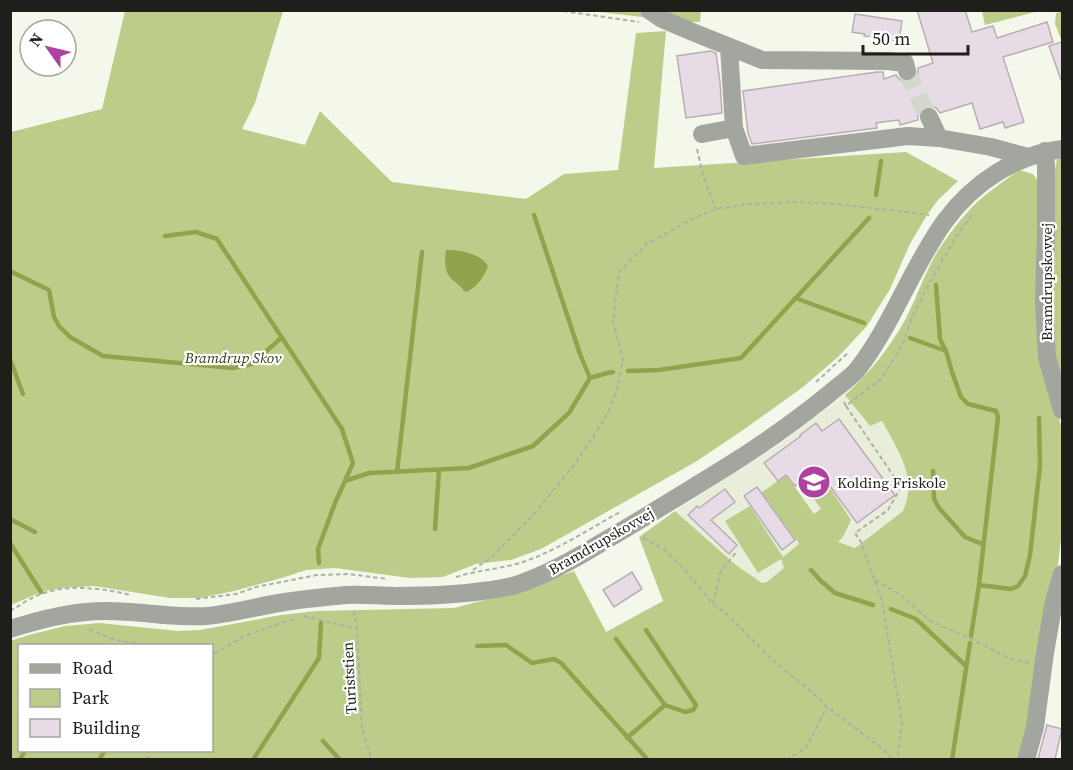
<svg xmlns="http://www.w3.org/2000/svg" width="1073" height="770" font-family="'Source Serif 4',serif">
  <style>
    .built { fill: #e8eed9 }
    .green { fill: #bccd8a; fill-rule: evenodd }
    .water { fill: #91a44c }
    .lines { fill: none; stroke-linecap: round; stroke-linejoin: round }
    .stream { stroke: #91a44c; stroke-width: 4.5 }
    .building { fill: #e7dbe5; stroke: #b9adb7; stroke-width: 1.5 }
    .minor-tunnel { stroke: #d4d7cb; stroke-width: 18; stroke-dasharray: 18 9; stroke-linecap: butt }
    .path { stroke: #adb0a5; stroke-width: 2; stroke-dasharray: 4.5 3; stroke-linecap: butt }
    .minor { stroke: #a3a59f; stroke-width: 18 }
    .labels { text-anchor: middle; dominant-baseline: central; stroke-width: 4.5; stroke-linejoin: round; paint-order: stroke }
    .street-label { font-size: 15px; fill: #1e1f1a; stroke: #fff }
    .park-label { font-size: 15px; font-style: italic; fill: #353e18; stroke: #fff }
    .poi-label { font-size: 15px; fill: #1e1f1a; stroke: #fff; text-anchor: start }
  </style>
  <rect width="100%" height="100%" fill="#f4f8ea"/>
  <path class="built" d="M845 395 870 426 882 421 903 459 908 475 909 490 907 503 903 511 855 548 823 537 767 582 762 583 736 565 675 511 777 446Z"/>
  <path class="green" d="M125 11H283L255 103 242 129 305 145 320 111 392 182 526 199 564 174 618 170 636 33 666 31 654 168 906 152 958 181 938 200 927 215 910 244 890 289 867 326 838 357 803 387 743 430 697 461 541 549 511 560 476 564 443 577 410 578 335 568 306 570 282 578 234 591 200 598H170L94 586 62 588 41 592 11 605V132L102 109Z
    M591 11H701L700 22H685Z
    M982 11V10L1039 11 985 25Z
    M1061 11H1062V39H1061L1055 24 1056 13 1061 12Z
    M1062 157V388L1054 359 1047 311 1053 182 1057 159Z
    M1019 170 1033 174 1041 186 1044 364 1062 430V531L1058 564 1050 595 1028 732 1019 759H11L10 641 29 635 65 626 100 623 178 631 200 630 281 615 316 611 454 608 519 591 574 571 606 632 663 601 639 537 675 511 736 565 762 583 767 582 784 568 781 559 758 573 725 521 750 506 783 557 799 544 797 540H795L761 493 786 475 814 514 821 509 803 483 818 470 851 520 843 537 838 542 855 548 903 511C918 477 898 451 882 421L870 426 845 395C869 373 889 349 905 320 916 299 924 275 936 254 946 238 959 221 972 207 986 193 1003 182 1019 170ZM20 646H212V750H20Z"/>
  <path class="water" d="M446 250C460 250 480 253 488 266 483 278 479 285 467 292L464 291C460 284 453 282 449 276 444 269 445 257 446 250Z"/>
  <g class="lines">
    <path class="stream" d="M876 195 881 161
      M165 236 196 232 217 239 342 429 353 463 335 503 318 549 319 563
      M10 271 49 290 54 317 59 326 70 337 103 356 233 368 252 364 281 338
      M936 285 940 339 946 351 952 372 961 397 968 404 996 411 998 417 979 585 971 636
      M795 298 864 323
      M910 338 946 351
      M10 359 23 394
      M628 371 659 370 741 358 869 218
      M590 378 607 373 613 372
      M933 471 934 499 939 508 965 537 982 544
      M397 472 422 252
      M345 481 369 473 469 468 533 446 569 413 590 378 580 354 534 215
      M10 519 35 532
      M435 529 439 470
      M10 543 41 592
      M811 570 821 581 835 593 873 605
      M979 585 1011 589 1018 586 1025 576 1030 555 1040 466 1039 418
      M891 609 916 619 966 666
      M616 639 665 705
      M477 646 506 645 532 663 554 659 561 663 648 760
      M627 738 665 705 685 712 693 710 696 705 646 630
      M323 741 340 760
      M20 760 25 750
      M99 760 105 750
      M253 760 319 658 321 623
      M952 760 970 643"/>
  </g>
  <path class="building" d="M917 10H965L972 32 993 26 997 38 1047 22 1053 42 1003 57 1024 122 1005 128 1003 122 980 129 972 103 940 113 936 108 929 106 924 107 920 110 918 116V120L900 125 899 120 890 121 876 123 877 128 752 144 748 133 743 91 877 72H883L884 79 896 75 899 79 904 82H910L914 79 918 75V68L933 63Z
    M855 14 902 21 899 41 864 36 865 34 852 32Z
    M1062 42V80H1061L1049 46Z
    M710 51 716 53 720 82 722 113 686 118 677 56Z
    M839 419 895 495 857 523 818 470 795 486 786 475 778 481 764 463 801 436 800 435 816 423 822 431Z
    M757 487 795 540 782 550 744 496Z
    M725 489 735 502 711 520 737 545 729 554 688 515 697 506 699 508Z
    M632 572 642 589 614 607 603 590Z
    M1047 725 1062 729 1055 759H1038Z"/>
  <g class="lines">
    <path class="minor-tunnel" d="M907 71 918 96 929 117"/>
    <path class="path" d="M556 10 639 22
      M697 149 704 179 716 209
      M816 382 849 352
      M844 402 846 406 882 378 903 344 912 317 929 284 956 237 972 215
      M846 406 901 487 888 510 855 533 861 542 882 601 902 723 897 760
      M643 538 665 550 685 570 713 604 729 616 775 662 821 700 827 707 883 749 893 760
      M473 570 492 557 533 515 575 464 605 418 617 391 623 360 613 321 619 272 647 244 690 220 716 209 750 204 796 202 838 204 929 215
      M456 577C478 570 501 569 523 562 558 550 589 529 622 511
      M875 580 902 596 930 621 974 640 1010 659 1029 663
      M196 599 236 594 256 587 317 575 348 574 388 579
      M713 604 720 573 737 551
      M10 611C19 606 27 600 36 596 65 583 101 588 131 595
      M354 611 357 629 362 729 372 760
      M304 616 357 629
      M89 629 115 640 153 646
      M212 661 215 653 244 636 296 618
      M145 760 151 750
      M786 760 806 748 827 707"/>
    <path class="minor" d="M649 10 662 19 695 33 762 60 887 61 905 63 907 71
      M929 117 939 138 991 147 1028 157
      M734 128 744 156 908 136 939 138
      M702 134 734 128 729 47
      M1045 151 1046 167V234L1044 302 1047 357 1062 410
      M10 629C42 619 73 611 107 611 140 611 173 618 206 616 230 614 255 607 279 603 301 599 324 597 346 595 363 594 379 596 396 596 425 596 454 595 482 591 494 590 507 588 519 584 548 574 575 559 601 543 644 518 686 492 728 466 763 444 797 420 829 394 838 386 849 379 857 370 893 324 911 268 945 221 973 183 1015 155 1062 149
      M1026 760 1035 727 1045 653 1054 601 1062 574"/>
  </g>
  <defs>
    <g id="school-disc" transform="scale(1.725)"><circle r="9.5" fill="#af42a1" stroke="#fff"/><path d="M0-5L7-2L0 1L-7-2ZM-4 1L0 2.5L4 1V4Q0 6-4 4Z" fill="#fff"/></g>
  </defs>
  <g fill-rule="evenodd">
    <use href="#school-disc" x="814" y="482"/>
  </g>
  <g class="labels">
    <g class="street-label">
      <text transform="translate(1046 282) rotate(-90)">Bramdrupskovvej</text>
      <text transform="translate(601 541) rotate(-30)">Bramdrupskovvej</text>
      <text transform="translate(349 678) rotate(-93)">Turiststien</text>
    </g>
    <g class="park-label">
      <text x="233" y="357">Bramdrup Skov</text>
    </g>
    <g class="poi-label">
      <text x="837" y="482">Kolding Friskole</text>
    </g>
  </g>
  <rect width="1073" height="770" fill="none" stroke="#1e1f1a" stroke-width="24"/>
  <rect x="18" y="644" width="195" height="108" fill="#ffffff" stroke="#a5a5a3" stroke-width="1.5"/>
  <rect x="30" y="664" width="30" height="9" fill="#a3a59f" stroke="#a5a5a3" stroke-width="1.5"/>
  <text x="72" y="674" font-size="18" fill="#1e1f1a">Road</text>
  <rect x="30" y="689" width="30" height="18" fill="#bccd8a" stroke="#a5a5a3" stroke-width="1.5"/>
  <text x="72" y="704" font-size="18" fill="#1e1f1a">Park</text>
  <rect x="30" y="719" width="30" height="18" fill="#e7dbe5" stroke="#a5a5a3" stroke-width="1.5"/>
  <text x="72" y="734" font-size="18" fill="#1e1f1a">Building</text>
  <g transform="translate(48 48) rotate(304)"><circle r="28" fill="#ffffff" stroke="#a5a5a3" stroke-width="1.5"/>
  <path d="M0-4.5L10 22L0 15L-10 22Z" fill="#af42a1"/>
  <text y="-9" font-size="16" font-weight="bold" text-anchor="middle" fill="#1e1f1a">N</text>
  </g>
  <path d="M863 45v9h105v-9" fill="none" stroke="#1e1f1a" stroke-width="3"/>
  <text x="872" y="45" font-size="18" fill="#1e1f1a" stroke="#ffffff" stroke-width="4.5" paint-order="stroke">50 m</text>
</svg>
